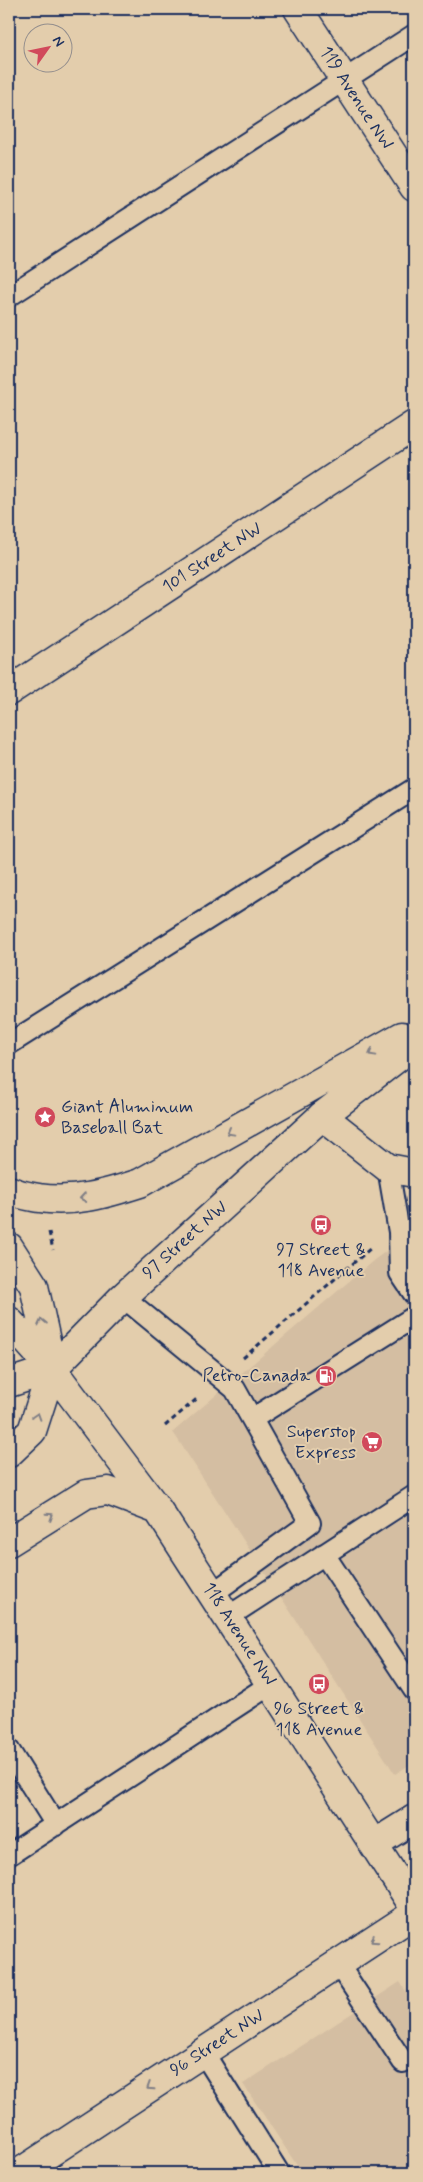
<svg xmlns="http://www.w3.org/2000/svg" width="423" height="2182" font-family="Mynerve,sans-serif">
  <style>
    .built { fill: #d4bea2 }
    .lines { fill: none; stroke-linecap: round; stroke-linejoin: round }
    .lane-casing { stroke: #1b2f5e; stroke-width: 24 }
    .street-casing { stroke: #1b2f5e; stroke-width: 31 }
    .secondary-casing { stroke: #1b2f5e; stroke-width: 31 }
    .path { stroke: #1b2f5e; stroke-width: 3; stroke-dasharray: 5 4; stroke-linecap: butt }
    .lane { stroke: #e3cdac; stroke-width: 20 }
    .street { stroke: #e3cdac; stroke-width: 28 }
    .secondary { stroke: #e3cdac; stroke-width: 28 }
    .oneway { stroke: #7f7e85 }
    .labels { text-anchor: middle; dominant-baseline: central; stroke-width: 4; stroke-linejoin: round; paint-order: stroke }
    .street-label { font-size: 18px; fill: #1b2f5e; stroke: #e3cdac }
    .poi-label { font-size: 18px; fill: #1b2f5e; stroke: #e3cdac }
  </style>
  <rect width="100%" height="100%" fill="#e3cdac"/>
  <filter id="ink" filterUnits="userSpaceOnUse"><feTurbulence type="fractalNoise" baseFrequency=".02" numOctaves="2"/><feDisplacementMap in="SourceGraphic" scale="10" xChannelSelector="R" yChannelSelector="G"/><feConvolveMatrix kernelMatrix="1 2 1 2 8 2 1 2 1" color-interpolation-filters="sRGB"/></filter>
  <g filter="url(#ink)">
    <path class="built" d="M414 1231V1481L270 1581 173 1432 374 1260Z
      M414 1511V1762L395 1774 281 1597Z
      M400 1982 414 2004V2173H302L243 2084Z"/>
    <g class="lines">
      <g class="lane-casing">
        <path id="lane" d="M9 296 414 35
          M9 1044 414 789
          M388 1168 399 1232 400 1273 414 1294
          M123 1297 235 1389 310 1523 212 1594
          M252 1419 414 1317
          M324 1554 414 1690
          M228 1617 414 1496
          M9 1750 56 1825
          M9 1855 271 1684
          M338 1964 403 2062
          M203 2052 279 2173"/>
      </g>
      <g class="street-casing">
        <path id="street" d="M298 9 414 187
          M9 691 414 425
          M322 1116 388 1168 414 1173
          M374 1844 414 1819
          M19 2173 414 1914"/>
      </g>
      <g class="secondary-casing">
        <path id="secondary" d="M9 1190C19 1195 28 1196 39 1198 75 1203 106 1194 140 1183L402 1036
          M9 1247 34 1286 52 1368
          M9 1321 52 1369 158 1510 414 1907
          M9 1383 52 1369
          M9 1453 32 1431 52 1369 123 1297 322 1116 414 1045
          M9 1542 86 1494 108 1491 158 1510"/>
      </g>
      <path class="path" d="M49 1232 53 1250
        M243 1358 371 1248
        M165 1426 199 1397"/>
      <use href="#lane" class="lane"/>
      <use href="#street" class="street"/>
      <use href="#secondary" class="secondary"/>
    </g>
    <defs><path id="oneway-chevron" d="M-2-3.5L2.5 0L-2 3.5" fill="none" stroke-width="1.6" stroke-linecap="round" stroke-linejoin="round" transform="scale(1.25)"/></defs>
    <g class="oneway">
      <use href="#oneway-chevron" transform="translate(372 1053) rotate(151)"/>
      <use href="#oneway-chevron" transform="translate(230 1132) rotate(151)"/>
      <use href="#oneway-chevron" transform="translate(83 1198) rotate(171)"/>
      <use href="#oneway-chevron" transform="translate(42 1322) rotate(-102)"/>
      <use href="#oneway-chevron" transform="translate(37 1416) rotate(-72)"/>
      <use href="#oneway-chevron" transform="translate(50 1516) rotate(-33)"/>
      <use href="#oneway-chevron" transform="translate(374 1940) rotate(147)"/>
      <use href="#oneway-chevron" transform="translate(150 2087) rotate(147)"/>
    </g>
  </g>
  <defs>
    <g id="sight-disc" transform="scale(1.125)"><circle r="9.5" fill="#d1495b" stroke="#e3cdac"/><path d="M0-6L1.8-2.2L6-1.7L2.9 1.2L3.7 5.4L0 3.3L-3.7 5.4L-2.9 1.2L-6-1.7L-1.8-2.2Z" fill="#fff"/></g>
    <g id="bus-disc" transform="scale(1.125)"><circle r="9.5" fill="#d1495b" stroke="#e3cdac"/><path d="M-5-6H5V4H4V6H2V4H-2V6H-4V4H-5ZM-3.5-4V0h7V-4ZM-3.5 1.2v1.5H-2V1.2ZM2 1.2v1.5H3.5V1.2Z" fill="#fff"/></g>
    <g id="fuel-disc" transform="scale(1.125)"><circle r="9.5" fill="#d1495b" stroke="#e3cdac"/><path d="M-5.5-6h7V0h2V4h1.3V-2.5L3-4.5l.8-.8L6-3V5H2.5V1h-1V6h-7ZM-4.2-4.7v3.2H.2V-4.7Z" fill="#fff"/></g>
    <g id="supermarket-disc" transform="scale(1.125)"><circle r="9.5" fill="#d1495b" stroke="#e3cdac"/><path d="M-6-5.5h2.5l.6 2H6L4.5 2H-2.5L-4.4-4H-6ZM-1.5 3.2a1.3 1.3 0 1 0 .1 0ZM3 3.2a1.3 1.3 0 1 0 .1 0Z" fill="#fff"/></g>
  </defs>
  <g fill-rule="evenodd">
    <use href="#sight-disc" x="45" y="1117"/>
    <use href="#bus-disc" x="321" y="1225"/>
    <use href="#fuel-disc" x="326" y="1376"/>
    <use href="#supermarket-disc" x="372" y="1442"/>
    <use href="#bus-disc" x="319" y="1684"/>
  </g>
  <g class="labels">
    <g class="street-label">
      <text transform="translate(356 98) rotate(57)">119 Avenue NW</text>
      <text transform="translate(212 558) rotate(-33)">101 Street NW</text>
      <text transform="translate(185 1240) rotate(-42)">97 Street NW</text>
      <text transform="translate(239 1634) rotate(57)">118 Avenue NW</text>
      <text transform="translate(217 2043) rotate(-33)">96 Street NW</text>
    </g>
    <g class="poi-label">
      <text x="61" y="1107" text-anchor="start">Giant Aluminum<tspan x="61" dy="21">Baseball Bat</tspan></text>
      <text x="321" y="1250">97 Street &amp;<tspan x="321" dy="21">118 Avenue</tspan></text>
      <text x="310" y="1376" text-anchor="end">Petro-Canada</text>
      <text x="356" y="1432" text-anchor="end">Superstop<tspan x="356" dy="21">Express</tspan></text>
      <text x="319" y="1709">96 Street &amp;<tspan x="319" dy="21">118 Avenue</tspan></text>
    </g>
  </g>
  <rect width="423" height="2182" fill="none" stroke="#e3cdac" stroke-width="30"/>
  <rect x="15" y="15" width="393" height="2152" fill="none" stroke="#1b2f5e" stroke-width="2" filter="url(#ink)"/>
  <g transform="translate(48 48) rotate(57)"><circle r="24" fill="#e3cdac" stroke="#938e8d"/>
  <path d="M0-4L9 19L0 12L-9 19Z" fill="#d1495b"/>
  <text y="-8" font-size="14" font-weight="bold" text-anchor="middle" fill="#1b2f5e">N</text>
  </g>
</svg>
